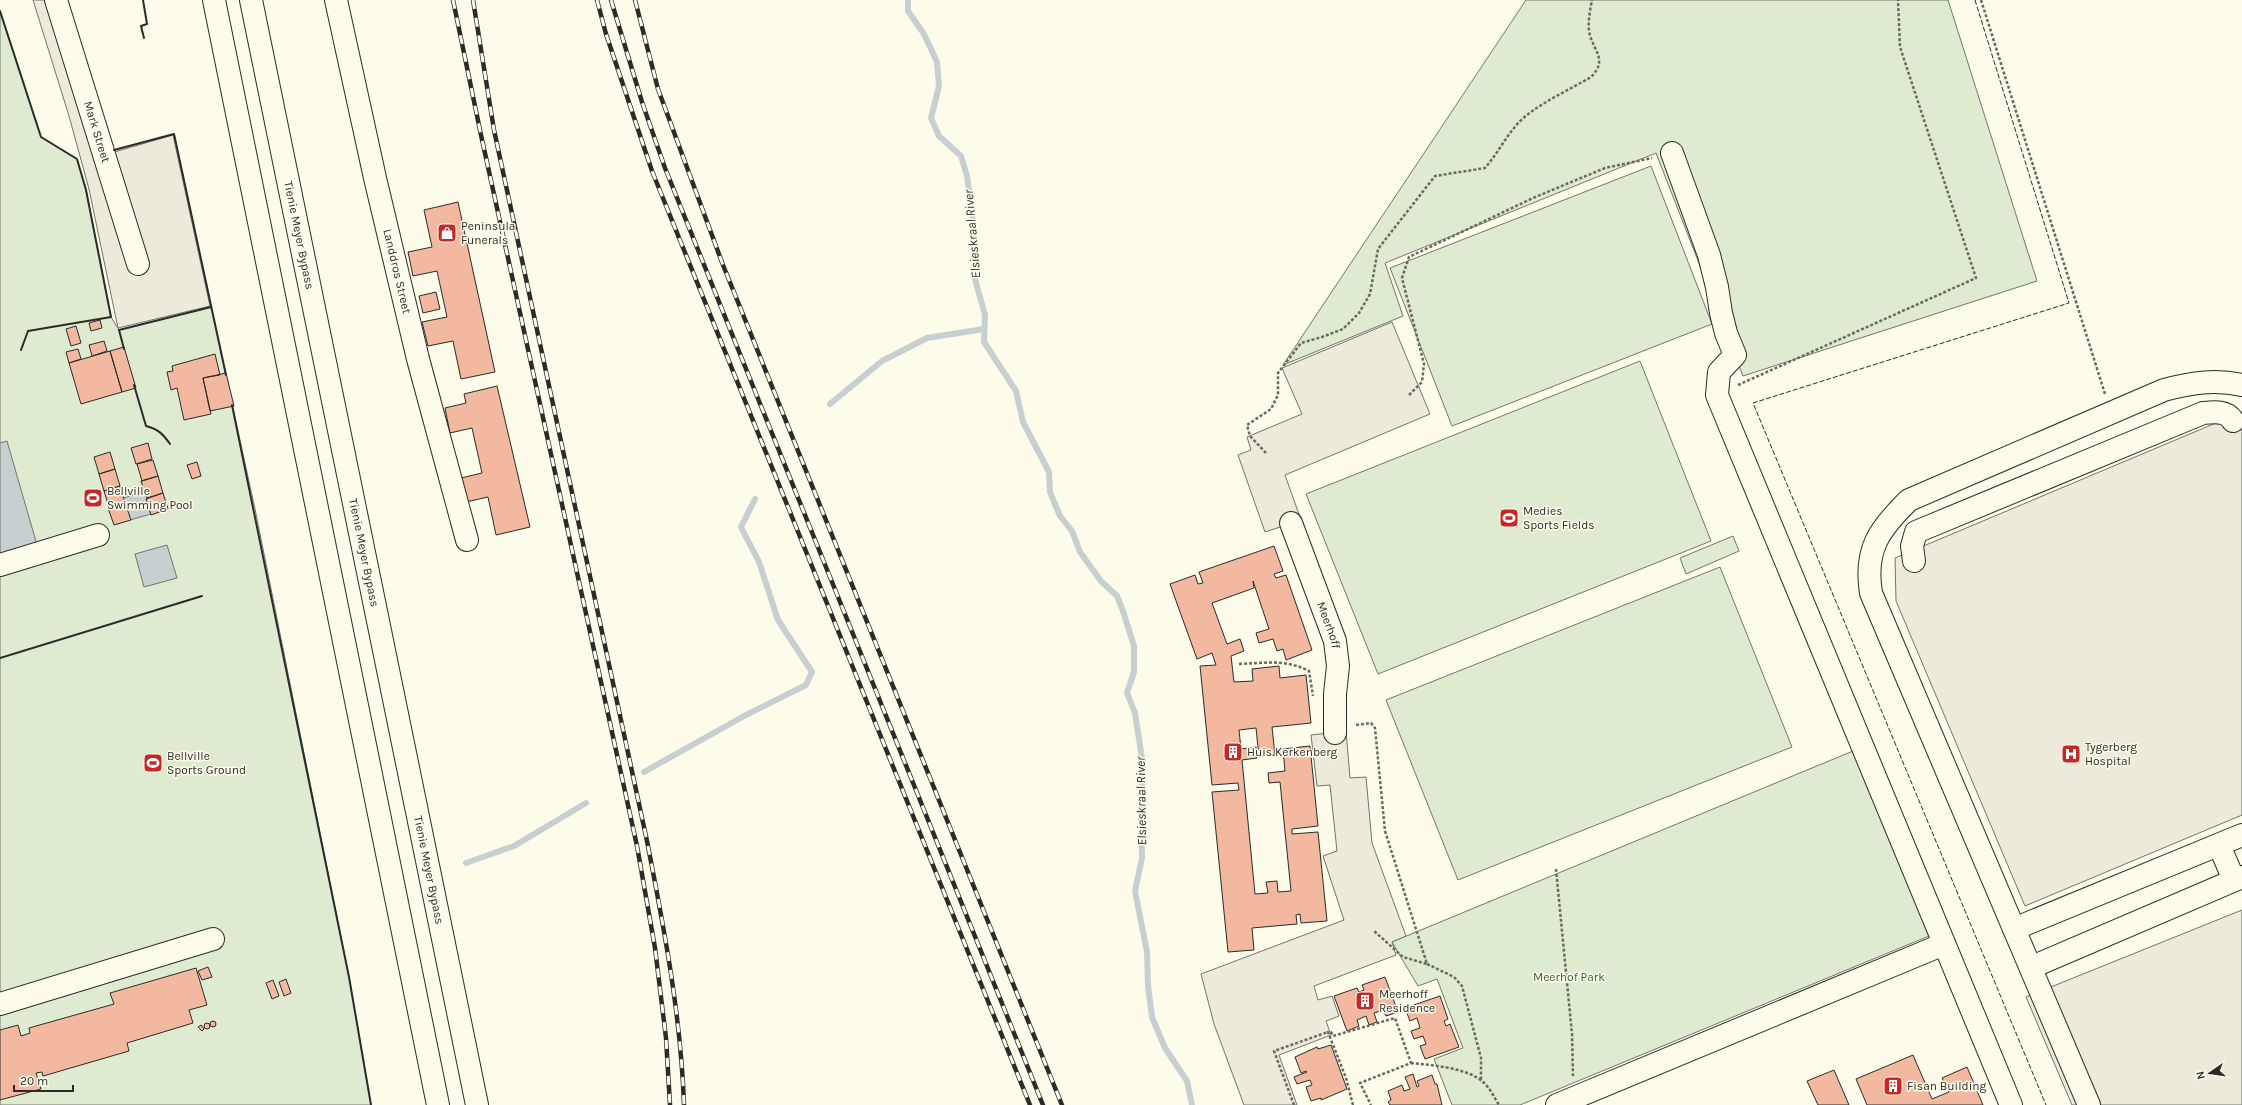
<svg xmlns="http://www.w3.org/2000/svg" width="2242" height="1105" font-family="Karla,sans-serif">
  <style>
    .green { fill: #deebd1; stroke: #74746e }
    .parking { fill: #eceadb; stroke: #74746e }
    .water { fill: #c7d0d0; stroke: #74746e }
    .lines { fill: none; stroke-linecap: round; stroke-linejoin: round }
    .stream { stroke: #c7d0d0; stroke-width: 6 }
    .building { fill: #f2b8a0; stroke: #2b2b2b }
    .minor-casing { stroke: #2b2b2b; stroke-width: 24 }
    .major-casing { stroke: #2b2b2b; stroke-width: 24 }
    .path { stroke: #6a6964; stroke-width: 2.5; stroke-dasharray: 3 2; stroke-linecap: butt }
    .minor { stroke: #fdfbea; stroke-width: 22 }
    .major { stroke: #fdfbea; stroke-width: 22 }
    .rail-casing { stroke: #2b2b2b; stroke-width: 4.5 }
    .rail { stroke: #fdfbea; stroke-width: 3; stroke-dasharray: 9; stroke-linecap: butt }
    .fence { stroke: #2b2b2b; stroke-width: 1; stroke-dasharray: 5 2; stroke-linecap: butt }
    .wall { stroke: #2b2b2b; stroke-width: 2 }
    .labels { text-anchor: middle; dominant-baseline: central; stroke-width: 3; stroke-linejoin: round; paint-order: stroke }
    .street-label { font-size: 12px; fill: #2b2b2b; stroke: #fdfbea }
    .poi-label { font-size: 12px; fill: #2b2b2b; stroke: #fdfbea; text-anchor: start }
    .park-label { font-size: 12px; fill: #34623c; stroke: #fdfbea }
    .water-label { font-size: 13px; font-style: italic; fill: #2b2b2b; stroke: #fdfbea }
  </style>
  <rect width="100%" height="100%" fill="#fdfbea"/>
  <path class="green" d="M1526 0H1948L2037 281 1743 376 1656 153 1385 263 1403 316 1283 365Z
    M0 11 41 137 77 159 86 190 111 317 119 330 211 307 255 509 349 977 371 1105H0Z
    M1651 166 1712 324 1452 426 1390 268Z
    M1640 361 1711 541 1378 674 1306 494Z
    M1733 536 1739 551 1686 574 1680 558Z
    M1720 567 1792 747 1458 880 1386 700Z
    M1853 751 1929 936 1520 1105H1452L1434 1059 1463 1048 1437 979 1418 986 1392 942Z"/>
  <path class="parking" d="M33 0H47L111 153 173 135 210 306 118 328 89 189 69 116Z
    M1392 322 1430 414 1285 475 1301 520 1265 532 1238 455 1251 450 1247 437 1302 414 1282 368Z
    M2242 412V815L2025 906 1896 601 1895 558Z
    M1346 731 1350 778 1366 777 1372 843 1406 936 1392 942 1396 955 1314 986 1318 1000 1332 996 1339 1016 1326 1021 1331 1035 1279 1055 1297 1105H1244L1214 1024 1201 974 1344 920 1323 856 1337 851 1330 785 1317 786 1311 735Z
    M2242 910V1105H2072L2026 997Z"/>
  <path class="water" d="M7 441 37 545 0 556V443Z
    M145 492 151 514 130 520 123 498Z
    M167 545 177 578 144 587 135 554Z"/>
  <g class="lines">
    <path class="stream" d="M908 0V11L924 34 937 62 939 86 931 118 939 136 961 156 967 176 974 230 975 279 985 315 984 342 1016 391 1023 422 1049 472 1050 492 1060 516 1072 531 1080 552 1101 581 1117 596 1123 611 1134 646V672L1127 693 1135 713 1143 765 1141 807 1142 858 1135 891 1147 952 1148 986 1152 1017 1165 1048 1187 1081 1192 1105
      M830 404 882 361 927 338 984 329
      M644 772 744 716 806 685 812 672 778 620 759 562 741 527 755 499
      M466 863 514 846 586 803"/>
  </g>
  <path class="building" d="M458 202 495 372 461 379 453 341 428 346 422 322 447 317 437 271 413 276 408 252 432 247 424 210Z
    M436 292 440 309 423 313 419 296Z
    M100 320 102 328 91 331 89 323Z
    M76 326 81 343 71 346 66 329Z
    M104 341 107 351 92 356 89 345Z
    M124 347 136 388 122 392 110 351Z
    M78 349 81 359 69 363 66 352Z
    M110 351 122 392 81 404 69 363Z
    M215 354 220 375 203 378 211 414 184 420 177 388 171 390 167 372 173 371 172 366Z
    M226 373 234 406 210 411 203 378Z
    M497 386 530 527 496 535 488 497 466 502 461 478 482 473 472 428 450 433 445 408 466 403 464 394Z
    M148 443 152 459 136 464 131 448Z
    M110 452 115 469 99 474 94 457Z
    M153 460 158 476 142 481 137 464Z
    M197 462 201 476 192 479 187 465Z
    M115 469 120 486 104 491 99 474Z
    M158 476 163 493 147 498 141 481Z
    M120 486 125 503 109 507 104 491Z
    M163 493 168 509 151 515 146 499Z
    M125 503 131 520 114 525 108 508Z
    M1274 546 1283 571 1274 574 1276 578 1286 575 1312 650 1286 660 1283 649 1277 651 1273 639 1259 643 1256 633 1269 629 1253 581 1254 588 1212 603 1227 644 1240 639 1244 651 1231 656 1234 682 1253 681 1252 669 1279 666 1280 678 1306 675 1311 723 1272 727 1275 755 1259 757 1256 728 1239 730 1241 749 1256 747 1257 758 1242 760 1255 894 1268 893 1266 882 1277 881 1278 892 1291 891 1280 782 1269 783 1268 773 1285 771 1283 749 1310 746 1318 826 1292 829V834L1318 832 1327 921 1301 923 1300 914 1296 915 1297 924 1252 928 1254 950 1228 952 1212 792 1239 790 1238 783 1212 785 1200 666 1216 665 1212 653 1197 659 1170 584 1195 575 1198 584 1203 583 1199 572Z
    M208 967 212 977 202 980 198 971Z
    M196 968 207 1005 189 1010 193 1023 127 1043 129 1051 43 1076 42 1072 36 1073 41 1089 0 1100V1030L18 1025 21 1036 30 1033 29 1028 114 1004 110 993Z
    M1385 977 1398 1012 1386 1016 1383 1010 1374 1013 1377 1022 1369 1025 1366 1016 1357 1020 1359 1026 1347 1031 1334 996 1357 988 1359 992 1364 990 1362 985Z
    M286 979 291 993 284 996 279 982Z
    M273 980 279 996 272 999 266 983Z
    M1440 996 1448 1019 1444 1021 1446 1026 1450 1024 1459 1047 1425 1059 1420 1046 1426 1044 1423 1036 1414 1039 1411 1031 1420 1028 1417 1018 1410 1021 1405 1008Z
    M210 1024a3 3 0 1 1 6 0a3 3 0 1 1-6 0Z
    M204 1026a3 3 0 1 1 6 0a3 3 0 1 1-6 0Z
    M201 1025 204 1029 202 1031 198 1027Z
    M1331 1045 1347 1089 1321 1100V1098L1311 1101 1306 1087 1312 1085 1310 1080 1297 1084 1294 1077 1307 1072 1306 1071 1301 1073 1295 1057 1317 1047 1318 1049Z
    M1913 1055 1932 1099 1949 1092 1942 1078 1967 1067 1983 1105H1867L1856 1079Z
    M1834 1070 1849 1105H1818L1807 1081Z
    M1413 1074 1417 1087 1419 1086 1417 1081 1432 1075 1435 1084H1437L1442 1105H1390L1388 1102 1391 1100 1388 1091 1402 1085 1404 1091 1410 1089 1405 1077Z"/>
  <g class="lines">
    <g class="minor-casing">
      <g id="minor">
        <path id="s1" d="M56 0 138 264"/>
        <path id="s2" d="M336 0 375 178 418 359 467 540"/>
        <path d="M1672 153 1709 255 1717 287 1721 313 1726 333 1735 355 1719 372 1717 395 2011 1105"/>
        <path id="s3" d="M1291 523 1335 641 1338 666 1335 694V733"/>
        <path d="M1914 561 1912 546 1916 532 2203 413C2213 412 2227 410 2233 421"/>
        <path d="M0 565 98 535"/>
        <path d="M2219 845 2234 880"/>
        <path d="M2014 929 2242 835"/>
        <path d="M2032 967 2242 877"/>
        <path d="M0 1004 213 939"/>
        <path d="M1557 1105 1944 944"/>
        <path d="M2089 1105 1871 593C1864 550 1879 529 1909 500L2164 390C2190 383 2215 379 2242 385"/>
      </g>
    </g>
    <g class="major-casing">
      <g id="major">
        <path d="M214 0 438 1105"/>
        <path id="s4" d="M251 0 477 1105"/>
      </g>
    </g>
    <path class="path" d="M1981 0 2105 394
      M1738 385 1976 278 1900 47 1898 0
      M1409 395 1422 382 1424 364 1402 278 1409 257 1533 198 1605 168 1652 158
      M1266 453 1250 436 1247 425 1271 409 1278 395V373L1301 343 1322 337 1343 329 1359 313 1370 294 1378 249 1435 176 1485 168C1500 151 1509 129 1527 115 1546 100 1571 89 1591 77 1609 59 1592 50 1589 31 1588 21 1590 10 1592 0
      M1239 664C1264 663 1286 659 1309 671L1313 696
      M1356 725 1371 723 1375 728 1385 831 1427 964 1403 957 1373 930
      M1556 869 1572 1034 1573 1076
      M1427 964 1454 977 1462 986 1481 1058V1080
      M1411 1063C1432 1065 1468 1068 1483 1082 1490 1088 1494 1097 1499 1105
      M1294 1105 1274 1051 1328 1032
      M1353 1105 1346 1078 1328 1032H1331L1333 1036 1395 1018 1411 1063 1360 1083 1371 1105"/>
    <use href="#minor" class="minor"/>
    <use href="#major" class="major"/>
    <g class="rail-casing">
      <path id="rail" d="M453 0 481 135 637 846 655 948 666 1038 670 1105
        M473 0 494 130 647 841C664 928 681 1016 684 1105
        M597 0 606 34 652 171 1030 1105
        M611 0 642 102 665 168 1043 1105
        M635 0 658 89 723 265 1062 1105"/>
    </g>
    <use href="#rail" class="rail"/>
    <path class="fence" d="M1975 0 2069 303 1753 403 2046 1105"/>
    <path class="wall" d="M143 0 147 24 141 26 144 38
      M0 11 41 137 77 159 86 190 111 317 28 331 21 350
      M114 150 174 134 226 375
      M124 349 119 330 211 307
      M134 385 146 426C158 429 163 434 170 444
      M232 405 349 977 371 1105
      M0 658 202 596"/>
  </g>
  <defs>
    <g id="shop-square" transform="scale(1)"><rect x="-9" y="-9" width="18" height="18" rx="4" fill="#c62828" stroke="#fdfbea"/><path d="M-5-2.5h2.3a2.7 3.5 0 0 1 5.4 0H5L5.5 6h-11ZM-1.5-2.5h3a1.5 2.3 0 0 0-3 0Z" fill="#fff"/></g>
    <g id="stadium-square" transform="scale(1)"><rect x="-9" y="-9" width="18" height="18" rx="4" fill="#c62828" stroke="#fdfbea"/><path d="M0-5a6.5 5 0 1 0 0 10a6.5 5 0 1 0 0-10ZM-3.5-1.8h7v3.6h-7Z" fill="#fff"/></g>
    <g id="building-square" transform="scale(1)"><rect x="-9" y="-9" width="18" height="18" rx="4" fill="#c62828" stroke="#fdfbea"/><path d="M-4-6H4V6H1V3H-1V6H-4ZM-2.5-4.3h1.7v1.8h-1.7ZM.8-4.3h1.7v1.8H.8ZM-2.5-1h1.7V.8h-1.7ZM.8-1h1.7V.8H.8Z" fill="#fff"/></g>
    <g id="hospital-square" transform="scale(1)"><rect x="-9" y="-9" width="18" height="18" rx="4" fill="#c62828" stroke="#fdfbea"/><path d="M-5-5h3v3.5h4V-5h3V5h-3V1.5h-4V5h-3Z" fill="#fff"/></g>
  </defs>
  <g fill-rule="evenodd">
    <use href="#shop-square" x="447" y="233"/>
    <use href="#stadium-square" x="93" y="498"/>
    <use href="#stadium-square" x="1509" y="518"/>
    <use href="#building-square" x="1233" y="752"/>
    <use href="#hospital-square" x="2071" y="754"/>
    <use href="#stadium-square" x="153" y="763"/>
    <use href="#building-square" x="1365" y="1001"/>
    <use href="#building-square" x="1893" y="1086"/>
  </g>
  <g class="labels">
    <g class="street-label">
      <text stroke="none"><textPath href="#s1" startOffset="138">Mark Street</textPath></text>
      <text stroke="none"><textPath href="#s4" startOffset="240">Tienie Meyer Bypass</textPath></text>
      <text stroke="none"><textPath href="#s2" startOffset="278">Landdros Street</textPath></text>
      <text stroke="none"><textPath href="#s4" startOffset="564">Tienie Meyer Bypass</textPath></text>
      <text stroke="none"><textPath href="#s3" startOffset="109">Meerhoff</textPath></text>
      <text stroke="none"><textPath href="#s4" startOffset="888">Tienie Meyer Bypass</textPath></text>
    </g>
    <g class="poi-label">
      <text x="461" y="226">Peninsula<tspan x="461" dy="14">Funerals</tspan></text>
      <text x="107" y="491">Bellville<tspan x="107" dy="14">Swimming Pool</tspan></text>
      <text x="1523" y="511">Medies<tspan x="1523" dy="14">Sports Fields</tspan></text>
      <text x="2085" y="747">Tygerberg<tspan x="2085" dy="14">Hospital</tspan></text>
      <text x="1247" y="752">Huis Kerkenberg</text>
      <text x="167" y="756">Bellville<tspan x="167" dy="14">Sports Ground</tspan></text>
      <text x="1379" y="994">Meerhoff<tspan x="1379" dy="14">Residence</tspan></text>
      <text x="1907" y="1086">Fisan Building</text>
    </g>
    <g class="park-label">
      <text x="1569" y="977">Meerhof Park</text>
    </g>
    <g class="water-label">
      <text transform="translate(972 234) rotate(-95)">Elsieskraal River</text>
      <text transform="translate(1141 801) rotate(-91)">Elsieskraal River</text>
    </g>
  </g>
  <g transform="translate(2210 1073) rotate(257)" stroke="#fdfbea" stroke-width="3" paint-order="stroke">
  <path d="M0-3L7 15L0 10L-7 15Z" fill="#2b2b2b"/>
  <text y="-6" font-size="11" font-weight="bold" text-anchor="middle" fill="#2b2b2b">N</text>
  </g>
  <path d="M14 1085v6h59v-6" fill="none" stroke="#2b2b2b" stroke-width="2"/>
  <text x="20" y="1085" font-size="12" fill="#2b2b2b" stroke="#fdfbea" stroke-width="3" paint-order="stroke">20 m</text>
</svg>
